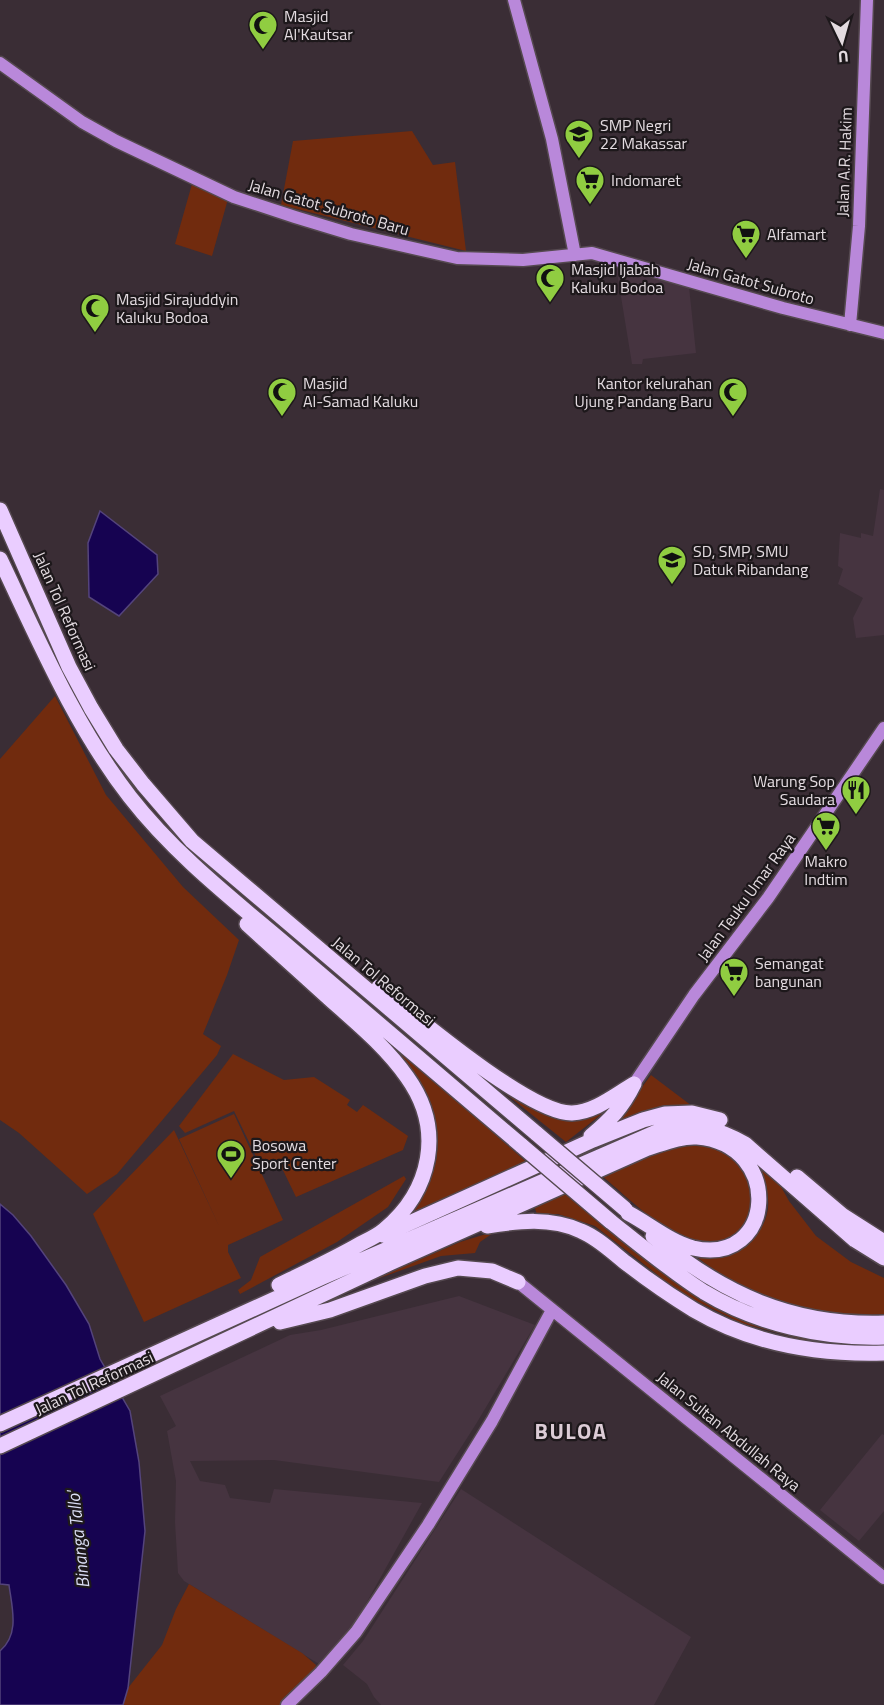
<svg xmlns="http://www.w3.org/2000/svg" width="884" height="1705" font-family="'Titillium Web',sans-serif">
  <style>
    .built { fill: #463440 }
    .green { fill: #712b0e }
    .water { fill: #160351; stroke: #54447c; stroke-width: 1.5 }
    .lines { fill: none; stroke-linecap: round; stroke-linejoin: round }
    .secondary-casing { stroke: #554950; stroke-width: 15 }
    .highway-casing { stroke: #554950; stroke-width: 18 }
    .secondary { stroke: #b988da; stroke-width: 12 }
    .highway { stroke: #eacdff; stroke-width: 15 }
    .highway-bridge-casing { stroke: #554950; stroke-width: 18; stroke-linecap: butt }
    .highway-bridge { stroke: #eacdff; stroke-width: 15 }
    .labels { text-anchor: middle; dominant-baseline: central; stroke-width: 4.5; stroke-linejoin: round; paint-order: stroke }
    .poi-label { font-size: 16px; fill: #e3dbe0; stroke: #1d181b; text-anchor: start }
    .street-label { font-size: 16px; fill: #e3dbe0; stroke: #1d181b }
    .water-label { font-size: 18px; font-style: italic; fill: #daddf4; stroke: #1d181b }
    .district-label { font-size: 22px; font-weight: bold; letter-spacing: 1.5px; fill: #dcccd6; stroke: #1d181b }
  </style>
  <rect width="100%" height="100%" fill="#3a2d35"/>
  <path class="built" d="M616 266 689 287 696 353 643 359 642 364H632Z
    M880 489 884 490V635L856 638 853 618 863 598 838 584 843 569 838 566 840 533 861 538V533L873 536Z
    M459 1296 535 1325 476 1424 439 1482 274 1460 190 1461 200 1481 225 1485 230 1498 270 1503 274 1489 422 1503 353 1627 319 1664 184 1581 178 1573 175 1522 176 1481 167 1431 176 1426 160 1396 290 1335 321 1330Z
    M882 1434 884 1435V1511L859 1541 820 1510Z
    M461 1489 691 1637 654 1705H381L374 1697 367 1684 343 1665 363 1641Z"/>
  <path class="green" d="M412 131 433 165 455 162 466 251 281 205 293 141Z
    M192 184 228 199 212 256 175 244Z
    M55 696 106 795 183 887 239 940 227 975 203 1034 221 1046 217 1055 117 1174 87 1194 19 1133 0 1120V759Z
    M348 1004 532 1167 400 1221C414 1206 426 1190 433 1171 447 1139 424 1080 401 1056 385 1038 366 1021 348 1004Z
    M426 1030 552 1114 603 1105 607 1110 566 1142Z
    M233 1054 284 1080 314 1077 350 1100 347 1105 357 1112 363 1105 408 1136 403 1150 296 1197 279 1162 262 1169 234 1111 185 1133 179 1126Z
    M651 1075 692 1106 655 1109 616 1122Z
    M234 1114 283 1220 228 1245V1252L241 1278 144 1322 93 1214 174 1130 220 1228 179 1139Z
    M676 1142 731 1148 756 1189 749 1229C741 1233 733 1240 725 1243 687 1258 629 1198 601 1175Z
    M752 1158 780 1185 789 1201 816 1236 851 1262 884 1278V1314C812 1321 746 1299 691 1252 707 1253 723 1255 738 1250 744 1248 748 1243 752 1239 778 1214 769 1184 752 1158Z
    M404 1176 406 1179 388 1207 337 1242 240 1294 238 1290 251 1280 260 1257Z
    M566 1190 706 1297 884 1344 837 1345 808 1341 741 1323 682 1294 595 1226 558 1214 537 1215 534 1205Z
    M496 1231 480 1242 475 1253 441 1256 363 1284 460 1242Z
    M189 1584 302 1653 316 1665 314 1672 280 1705H123L128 1688 162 1645 176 1609Z"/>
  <path class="water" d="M100 511 157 555 158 574 119 616 89 597 88 543Z
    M0 1204 13 1215 31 1236 66 1285 89 1324 100 1359 130 1411 139 1462 145 1531 128 1688 123 1705H0V1651C20 1634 12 1608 9 1585L0 1584Z"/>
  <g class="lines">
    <g class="secondary-casing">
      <path id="secondary" d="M514 0 552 139 575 255
        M0 63 82 122 116 141 234 197 295 217 351 234 457 258 523 260 592 253 783 308 884 333
        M850 325 859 226 867 0
        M634 1084 694 995 768 898 884 728
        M518 1282 884 1578
        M287 1705 321 1672 356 1632 428 1525 492 1421 552 1310"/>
    </g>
    <g class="highway-casing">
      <path id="highway" d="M0 510 69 667 91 708 116 749 143 784 192 841 537 1134
        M0 559C39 641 75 726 130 797 175 855 236 902 291 949 368 1015 445 1080 522 1146
        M247 924C275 949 303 975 331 1000 358 1024 386 1047 407 1077 445 1130 431 1191 384 1230 377 1236 368 1240 360 1244 334 1259 306 1272 279 1285
        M379 987C415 1016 530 1114 572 1113 595 1112 615 1095 634 1084
        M591 1136C611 1119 622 1108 634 1084
        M797 1177 842 1215 884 1242
        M610 1221C640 1245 671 1271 704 1292 757 1324 823 1339 884 1337
        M487 1226C518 1221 551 1217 581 1231 598 1238 612 1252 626 1263 648 1280 671 1296 694 1310 752 1344 818 1355 884 1353
        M383 1235 593 1140 643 1120 665 1114 692 1113 720 1120
        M653 1236C722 1294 793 1326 884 1323
        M280 1322 330 1310 425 1276 458 1268 492 1271 518 1282
        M0 1424 323 1277 666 1128C696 1123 719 1129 745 1144L855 1240 884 1258
        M0 1446 390 1263 648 1148C664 1143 681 1136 697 1137 784 1144 776 1267 693 1248 670 1242 649 1224 628 1213"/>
    </g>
    <use href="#secondary" class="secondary"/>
    <use href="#highway" class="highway"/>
    <g class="highway-bridge-casing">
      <path id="highway-bridge" d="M537 1134 625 1209
        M522 1146 610 1221"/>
    </g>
    <use href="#highway-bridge" class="highway-bridge"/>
  </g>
  <defs>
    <g id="mosque-pin" transform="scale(1.5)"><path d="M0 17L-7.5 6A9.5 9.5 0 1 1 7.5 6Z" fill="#90cd41" stroke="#1d181b"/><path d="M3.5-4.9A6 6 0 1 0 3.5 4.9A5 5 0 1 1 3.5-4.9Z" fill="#111"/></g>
    <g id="school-pin" transform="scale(1.5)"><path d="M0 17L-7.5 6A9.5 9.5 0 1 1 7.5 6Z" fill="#90cd41" stroke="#1d181b"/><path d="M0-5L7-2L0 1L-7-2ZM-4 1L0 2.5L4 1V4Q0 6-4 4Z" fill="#111"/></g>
    <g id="supermarket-pin" transform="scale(1.5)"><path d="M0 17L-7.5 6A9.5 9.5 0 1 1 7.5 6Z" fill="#90cd41" stroke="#1d181b"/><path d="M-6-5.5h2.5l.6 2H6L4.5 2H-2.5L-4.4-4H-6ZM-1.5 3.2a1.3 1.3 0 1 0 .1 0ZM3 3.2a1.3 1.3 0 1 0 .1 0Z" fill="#111"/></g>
    <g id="restaurant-pin" transform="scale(1.5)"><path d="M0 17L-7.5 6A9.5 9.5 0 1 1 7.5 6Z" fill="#90cd41" stroke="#1d181b"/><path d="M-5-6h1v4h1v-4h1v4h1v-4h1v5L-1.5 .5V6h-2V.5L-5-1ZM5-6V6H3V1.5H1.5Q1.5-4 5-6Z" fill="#111"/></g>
    <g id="stadium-pin" transform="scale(1.5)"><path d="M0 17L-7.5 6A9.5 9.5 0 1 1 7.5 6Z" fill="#90cd41" stroke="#1d181b"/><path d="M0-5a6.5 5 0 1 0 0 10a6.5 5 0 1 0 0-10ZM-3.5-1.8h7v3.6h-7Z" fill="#111"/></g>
  </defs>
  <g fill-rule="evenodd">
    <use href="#mosque-pin" x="263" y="25"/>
    <use href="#school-pin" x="579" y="134"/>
    <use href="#supermarket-pin" x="590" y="180"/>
    <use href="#supermarket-pin" x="746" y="234"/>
    <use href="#mosque-pin" x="550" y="278"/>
    <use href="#mosque-pin" x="95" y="308"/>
    <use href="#mosque-pin" x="282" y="392"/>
    <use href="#mosque-pin" x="733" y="392"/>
    <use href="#school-pin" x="672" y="560"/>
    <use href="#restaurant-pin" x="856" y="790"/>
    <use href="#supermarket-pin" x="826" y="826"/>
    <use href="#supermarket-pin" x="734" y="972"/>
    <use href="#stadium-pin" x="231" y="1154"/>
  </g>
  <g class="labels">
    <g class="poi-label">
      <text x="284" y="16">Masjid<tspan x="284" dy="18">Al'Kautsar</tspan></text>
      <text x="600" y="125">SMP Negri<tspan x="600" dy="18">22 Makassar</tspan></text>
      <text x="611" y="180">Indomaret</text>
      <text x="767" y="234">Alfamart</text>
      <text x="571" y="269">Masjid Ijabah<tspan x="571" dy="18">Kaluku Bodoa</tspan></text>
      <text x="116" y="299">Masjid Sirajuddyin<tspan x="116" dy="18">Kaluku Bodoa</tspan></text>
      <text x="303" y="383">Masjid<tspan x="303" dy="18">Al-Samad Kaluku</tspan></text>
      <text x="712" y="383" text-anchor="end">Kantor kelurahan<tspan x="712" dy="18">Ujung Pandang Baru</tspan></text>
      <text x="693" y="551">SD, SMP, SMU<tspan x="693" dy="18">Datuk Ribandang</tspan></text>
      <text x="835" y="781" text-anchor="end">Warung Sop<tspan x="835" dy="18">Saudara</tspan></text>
      <text x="826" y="861" text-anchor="middle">Makro<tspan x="826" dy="18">Indtim</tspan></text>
      <text x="755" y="963">Semangat<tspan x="755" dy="18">bangunan</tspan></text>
      <text x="252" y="1145">Bosowa<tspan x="252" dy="18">Sport Center</tspan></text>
    </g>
    <g class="street-label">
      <text transform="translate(844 162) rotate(-88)">Jalan A.R. Hakim</text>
      <text transform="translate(329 207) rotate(16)">Jalan Gatot Subroto Baru</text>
      <text transform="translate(751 281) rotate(16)">Jalan Gatot Subroto</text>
      <text transform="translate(65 611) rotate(66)">Jalan Tol Reformasi</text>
      <text transform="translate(746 897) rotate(-54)">Jalan Teuku Umar Raya</text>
      <text transform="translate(384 981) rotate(40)">Jalan Tol Reformasi</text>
      <text transform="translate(94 1383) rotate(-25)">Jalan Tol Reformasi</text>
      <text transform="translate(729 1431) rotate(39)">Jalan Sultan Abdullah Raya</text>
    </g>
    <g class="water-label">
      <text transform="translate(78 1540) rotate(-96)">Binanga Tallo'</text>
    </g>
    <g class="district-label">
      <text x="571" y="1431">BULOA</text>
    </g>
  </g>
  <g transform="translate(842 42) rotate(175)" stroke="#1d181b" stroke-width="4.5" paint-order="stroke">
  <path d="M0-4.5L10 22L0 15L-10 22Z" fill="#e3dbe0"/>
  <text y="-9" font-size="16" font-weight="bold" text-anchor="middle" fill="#e3dbe0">U</text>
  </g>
</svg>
